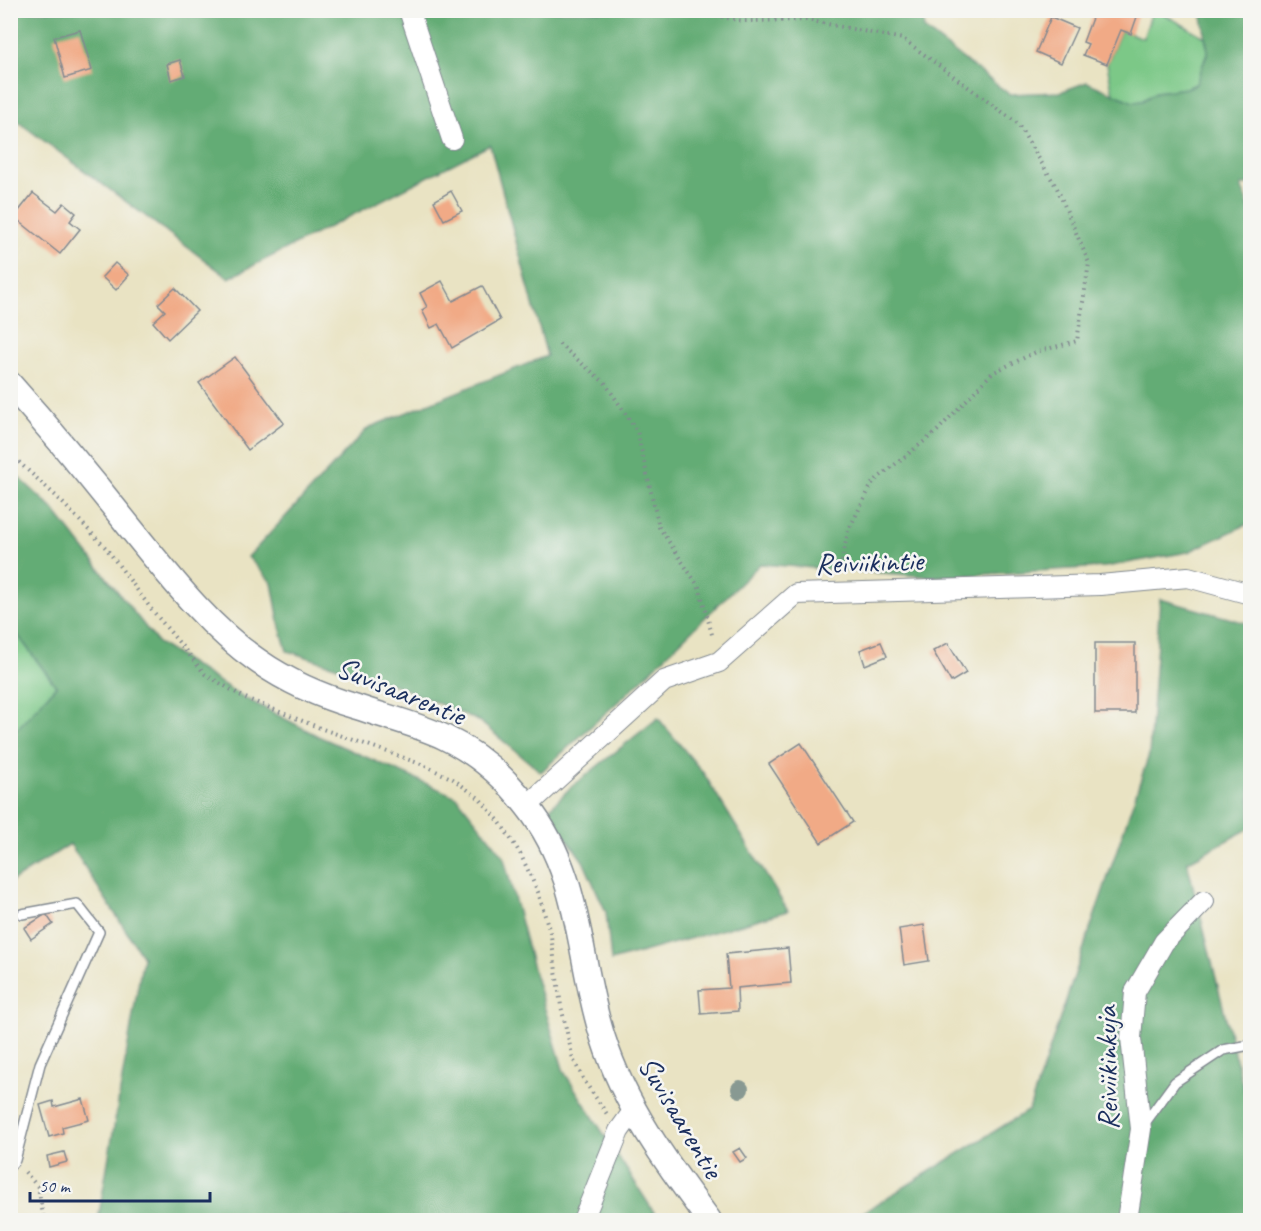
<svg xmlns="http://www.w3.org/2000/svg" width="1261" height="1231" font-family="Caveat,sans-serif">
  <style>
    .green { fill: #7bc887; stroke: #4b7c72; stroke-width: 1.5 }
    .forest { fill: #64ac74; stroke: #406e69; stroke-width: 1.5 }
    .building { fill: #f1aa86 }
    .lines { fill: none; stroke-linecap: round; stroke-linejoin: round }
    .service-casing { stroke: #828990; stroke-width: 12 }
    .minor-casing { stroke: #828990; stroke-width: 22 }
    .tertiary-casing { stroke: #828990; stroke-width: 27 }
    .path { stroke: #828990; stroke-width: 4; stroke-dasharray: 1.5 4.5; stroke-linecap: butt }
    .service { stroke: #fff; stroke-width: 9 }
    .minor { stroke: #fff; stroke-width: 20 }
    .tertiary { stroke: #fff; stroke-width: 24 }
    .tree { fill: #889992 }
    .labels { text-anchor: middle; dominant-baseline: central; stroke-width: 5; stroke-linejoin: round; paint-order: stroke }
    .street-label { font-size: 30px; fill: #1b2f5e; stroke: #f6f6f2 }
  </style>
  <rect width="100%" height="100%" fill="#f6f6f2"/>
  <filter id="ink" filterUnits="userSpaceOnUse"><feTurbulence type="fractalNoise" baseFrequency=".0167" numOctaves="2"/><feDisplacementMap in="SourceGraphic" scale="12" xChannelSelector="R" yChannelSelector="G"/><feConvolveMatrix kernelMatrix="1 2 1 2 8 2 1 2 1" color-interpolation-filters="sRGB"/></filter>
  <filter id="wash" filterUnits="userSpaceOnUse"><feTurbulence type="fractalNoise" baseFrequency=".008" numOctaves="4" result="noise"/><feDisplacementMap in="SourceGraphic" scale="24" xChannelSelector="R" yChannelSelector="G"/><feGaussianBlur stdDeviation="1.35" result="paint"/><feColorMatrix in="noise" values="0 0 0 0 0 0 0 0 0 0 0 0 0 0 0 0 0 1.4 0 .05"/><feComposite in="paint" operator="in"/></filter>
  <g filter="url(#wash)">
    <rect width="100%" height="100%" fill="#e9e3c3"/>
    <path class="green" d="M1136 11H1158L1205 37 1208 51 1196 84 1187 88 1156 92 1142 101 1133 102 1113 94 1107 64 1121 30 1143 38 1151 15Z
      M11 626 56 686 11 736Z"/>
    <path class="forest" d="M11 11H924L922 14 924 29 1009 94 1060 92 1087 82 1133 102 1142 101 1156 92 1187 88 1196 84 1208 51 1201 11H1250V185H1241L1250 211V523L1188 552 1105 567 936 577 760 564 633 688 541 772 479 721 398 686 287 651 280 627 272 583 248 557 368 428 547 356 490 145 229 278 13 118 11 120Z
      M11 470 52 508 158 643 243 697 318 736 457 797 503 855 535 976 564 1072 659 1220H98L143 957 70 844 11 882V736L56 686 11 626Z
      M1160 599 1250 624V828L1187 862 1244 1091 1250 1094V1220H851L1029 1110 1149 755Z
      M658 718 704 774 788 911 611 961 606 912 583 861 547 811 570 788Z"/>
    <g id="blocks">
      <path class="building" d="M1095 10H1129L1138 14 1131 34 1121 30 1107 64 1083 55 1088 44 1083 42Z
        M1051 17 1077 28 1061 63 1036 52Z
        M80 30 92 70 65 78 54 37Z
        M180 60 185 76 171 80 167 64Z
        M451 191 462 211 444 220 434 201Z
        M33 193 57 211 64 203 76 213 70 221 80 229 60 254 14 217Z
        M115 263 129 275 116 290 102 277Z
        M442 281 453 301 482 286 500 320 452 348 439 324 431 328 422 310 427 307 420 293Z
        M175 288 197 311 168 339 153 322 165 311 158 304Z
        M235 357 284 423 248 450 199 383Z
        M881 642 887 656 865 665 860 650Z
        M948 643 966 673 951 682 933 651Z
        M1095 643H1135V713H1095Z
        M801 743 853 822 821 843 769 764Z
        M46 914 53 924 31 939 24 928Z
        M924 925 929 961 904 965 899 929Z
        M788 948 791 983 737 988 738 1011 701 1014 699 990 729 988 726 954Z
        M83 1099 89 1120 62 1127 63 1133 49 1137 40 1105 53 1101 54 1107Z
        M740 1148 747 1158 740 1162 733 1152Z
        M64 1152 67 1162 49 1167 47 1156Z"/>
    </g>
  </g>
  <g filter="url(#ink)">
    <use href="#blocks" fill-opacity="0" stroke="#828990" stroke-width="1.5"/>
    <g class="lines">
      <g class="service-casing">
        <path id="service" d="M1142 1127 1175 1082 1223 1050 1250 1045
          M10 1166 15 1160 40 1064 99 932 77 904 22 914"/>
      </g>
      <g class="minor-casing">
        <path id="minor" d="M409 10 452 139
          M527 806 664 681 719 662 796 594 1100 585 1188 577 1250 594
          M583 1220 619 1131 634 1110
          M1127 1220 1141 1129 1131 1038 1135 992 1164 942 1204 901"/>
      </g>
      <g class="tertiary-casing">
        <path id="tertiary" d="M10 384C51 430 90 477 128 525 167 573 207 626 258 661 288 682 323 697 357 707 386 717 416 724 444 737 477 753 505 777 527 806 583 876 577 959 603 1038 625 1107 667 1164 709 1220"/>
      </g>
      <path class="path" d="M686 10 743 21 807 20 903 39 1017 123 1057 188 1089 263 1077 341 1036 352 992 373 937 431 873 482 848 531 840 571
        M559 344 605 383 637 431 659 527 699 587 713 638
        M10 454 56 496 106 548 152 610 205 674 243 697 320 728 421 764 453 779 479 798 499 821 520 853 538 892 551 936 561 1006 573 1059 585 1082 607 1114
        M25 1172 38 1187 44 1220"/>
      <use href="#service" class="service"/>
      <use href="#minor" class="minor"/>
      <use href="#tertiary" class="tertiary"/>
    </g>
    <circle class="tree" cx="740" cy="1089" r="9"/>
  </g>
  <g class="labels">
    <g class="street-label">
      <text transform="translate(869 562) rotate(-2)">Reiviikintie</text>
      <text transform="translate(401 691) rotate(22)">Suvisaarentie</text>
      <text transform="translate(1107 1068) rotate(-91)">Reiviikinkuja</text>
      <text transform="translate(681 1117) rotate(59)">Suvisaarentie</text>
    </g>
  </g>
  <rect width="1261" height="1231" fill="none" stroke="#f6f6f2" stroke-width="36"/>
  <path d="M30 1192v9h180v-9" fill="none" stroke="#1b2f5e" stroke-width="3"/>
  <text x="39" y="1192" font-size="18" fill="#1b2f5e" stroke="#f6f6f2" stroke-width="4.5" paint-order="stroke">50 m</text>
</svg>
